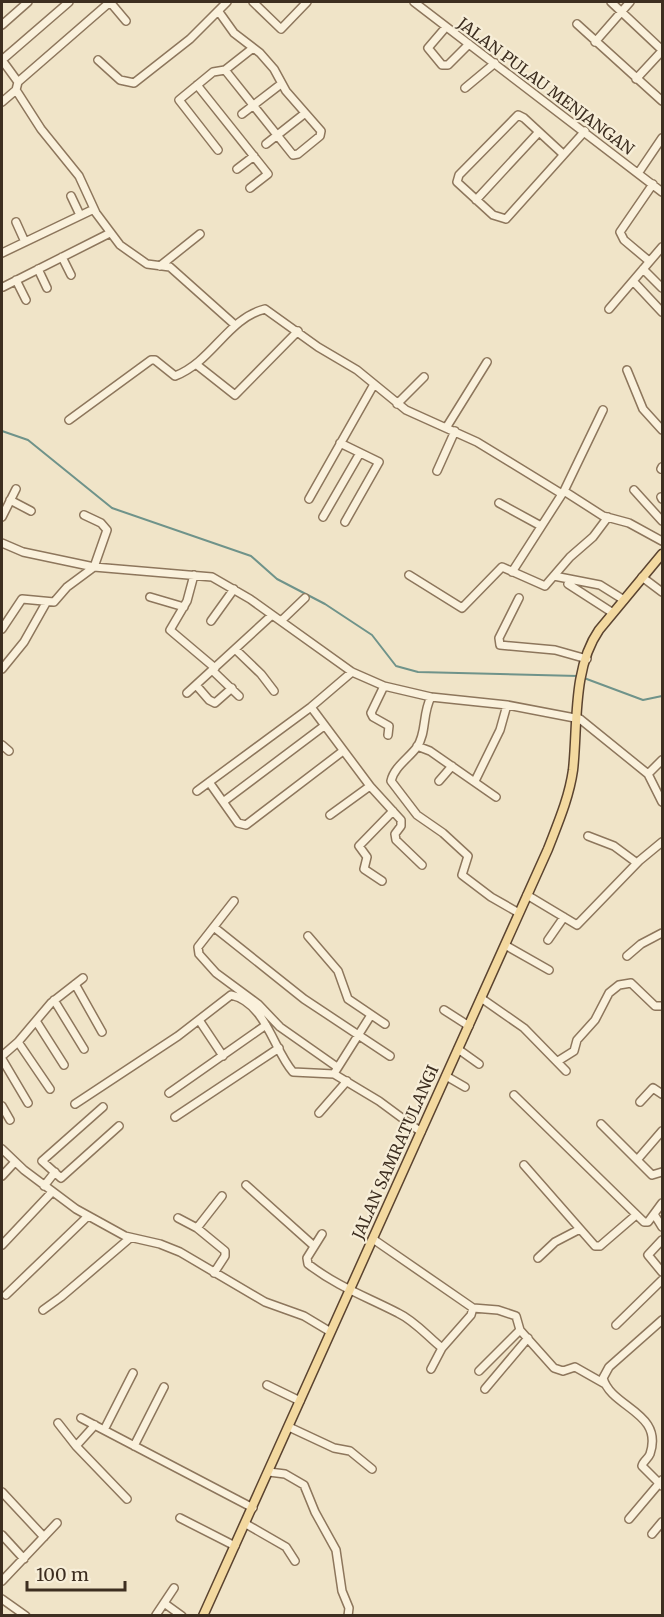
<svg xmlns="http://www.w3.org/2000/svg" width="664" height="1617" font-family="Merriweather,serif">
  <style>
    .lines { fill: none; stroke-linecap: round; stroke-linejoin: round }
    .stream { stroke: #6f938a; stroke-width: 2 }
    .minor-casing { stroke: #8d765c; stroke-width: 10 }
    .major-casing { stroke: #5b4430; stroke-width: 11 }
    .minor { stroke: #faf1dc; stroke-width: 7 }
    .major { stroke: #f3d9a0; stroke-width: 8 }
    .labels { text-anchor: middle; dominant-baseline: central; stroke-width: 4.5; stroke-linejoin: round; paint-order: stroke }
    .street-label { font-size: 16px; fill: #3d2e20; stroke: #f7eed8 }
  </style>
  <rect width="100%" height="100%" fill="#f0e4c8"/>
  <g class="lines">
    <path class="stream" d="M2 431 28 440 112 508 251 556 277 579 325 604 372 635 396 666 418 672 578 676
      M584 678 643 700 662 696"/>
    <g class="minor-casing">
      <path id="minor" d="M110 2 126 21
        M253 2 281 29 307 2
        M414 2 662 192
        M611 2 662 50
        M219 12 234 33 260 53 274 69 286 91 321 131 320 136 298 154 293 155 225 70
        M577 24 662 101
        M2 25 28 2
        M446 27 428 48 442 65H448L469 44
        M595 42 630 2
        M2 60 69 2
        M2 60 18 82
        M98 60 120 80 134 83 190 39 227 2
        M636 79 662 51
        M197 85 268 174 250 188
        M465 88 495 63
        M16 90 41 129 79 176 96 213 120 245 147 264 170 267 235 325
        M2 102 16 90 18 82 110 2
        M242 114 281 84
        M266 144 304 114
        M218 150 179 100 213 72 225 70 253 48
        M563 154 524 118 518 115 459 175 457 182 493 215 506 219 585 131
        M237 169 254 156
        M639 172 662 138
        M71 196 80 215
        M476 200 538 133
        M16 222 25 242
        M2 253 94 209
        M62 257 71 275
        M649 261 624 240 620 232 653 184
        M160 266 200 234
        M38 269 47 288
        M643 269 662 288
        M16 280 26 300
        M633 281 662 312
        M3 287 110 233
        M609 309 662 247
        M197 365 235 395 298 331
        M627 370 643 409 662 430
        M397 404 424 377
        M69 420 151 360H155L175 376C212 362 228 318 265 309L318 347 357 370 406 410 477 442 562 494
        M446 428 487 362
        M340 443 379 462 345 522
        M661 469 662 467
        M437 471 455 431
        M634 490 662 521
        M564 491 603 516 629 523 662 541
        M661 497 662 499
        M309 499 373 386
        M10 500 31 511
        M499 503 541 526
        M2 517 16 489
        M323 517 360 453
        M2 543 23 552 94 567 212 577 250 599 352 672 384 686 431 697 507 705 580 719 648 774 662 802
        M512 572 564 491 603 410
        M194 575 187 601 170 630 215 668
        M409 575 462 608 502 567 545 586 570 557 593 537 608 517
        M554 576 600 585 624 600
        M642 577 662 592
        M568 584 613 613
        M150 597 184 607
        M519 598 499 638 500 645 555 650 587 659
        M211 621 234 589
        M281 621 305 598
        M2 629 22 599 54 602 67 587 94 567 107 530 101 523 84 515
        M235 649 261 674 274 691
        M2 669 24 642 46 603
        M212 670 239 696
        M196 685 209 700 215 703 232 688
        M384 686 371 713 373 717 389 726 388 735
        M187 693 272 615
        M431 697C422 714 427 732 417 747 409 758 394 767 391 781L417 815 443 833 468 856 462 875 491 897 519 913
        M311 707 370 786 401 820V826L395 834 396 840 422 865
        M2 745 9 751
        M417 746 430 751 496 797
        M648 774 662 760
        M439 781 452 766
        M475 781 500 730 507 705
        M209 782 238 823 246 825 343 751
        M197 791 311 707 352 672
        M223 802 324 726
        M330 815 370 786
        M588 836 614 846 637 863
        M382 881 364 869 367 857 359 846 393 811
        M527 895 577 925 639 861 662 842
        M234 901 198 947 199 954 216 973 258 1004 280 1027 337 1067
        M215 928 304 999 390 1056
        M308 936 338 971 348 999 385 1024
        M548 940 564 917
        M505 945 549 970
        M627 956 641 944 662 933
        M75 984 102 1032
        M481 998 524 1028 566 1071
        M54 1000 84 1049
        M444 1010 469 1026
        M199 1020 223 1056
        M36 1021 64 1065
        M18 1042 50 1089
        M458 1049 479 1064
        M2 1056 18 1042 51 1003 83 978
        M2 1059 28 1103
        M558 1061 574 1051 577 1040 595 1020 609 993 619 985 631 983 655 1006H662
        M335 1072 371 1015
        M446 1076 465 1087
        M169 1093 266 1025
        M514 1095 644 1222H648L662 1203
        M640 1102 653 1088 662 1094
        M75 1104 178 1036 231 995C266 1003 273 1049 293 1072L334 1074 379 1101 421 1132
        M2 1106 10 1120
        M103 1107 42 1161 61 1178 119 1126
        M319 1113 347 1081
        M175 1117 279 1048
        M601 1124 652 1175 662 1172
        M2 1149 24 1170 76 1209 125 1236 160 1244 180 1252 265 1302 304 1316 329 1331
        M637 1160 662 1131
        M524 1165 595 1246H600L636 1215
        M2 1176 14 1163
        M246 1185 314 1246
        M44 1186 55 1172
        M654 1214 662 1227
        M178 1218 197 1228 225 1251V1256L214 1273
        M197 1228 222 1196
        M322 1234 307 1258 308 1264C338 1287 365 1296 398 1313 415 1321 427 1336 442 1348
        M373 1239 473 1308 498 1310 516 1316 520 1330 554 1368 563 1371 575 1367 605 1384
        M662 1240 648 1255 662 1272
        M2 1245 52 1192
        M538 1258 555 1242 580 1229
        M6 1295 88 1216
        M43 1310 61 1297 130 1238
        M662 1320 609 1367 603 1378C611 1408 664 1412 650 1454 648 1459 643 1461 642 1466L662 1486
        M616 1325 662 1280
        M431 1369 442 1348 471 1315 473 1308
        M479 1371 520 1330
        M267 1385 300 1401
        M485 1389 528 1338
        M81 1418 253 1508
        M58 1423 76 1446 127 1499
        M289 1427 334 1448 350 1451 372 1469
        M104 1430 133 1373
        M76 1446 95 1425
        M134 1446 164 1387
        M269 1472 285 1474 304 1485 315 1512 336 1550 342 1591 349 1608 348 1616
        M2 1492 44 1537
        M180 1518 235 1546
        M629 1519 662 1480
        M246 1524 286 1547 295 1561
        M652 1534 662 1522
        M2 1535 24 1559
        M2 1581 57 1523
        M2 1599 26 1616
        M164 1603 182 1616
        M156 1615 174 1588"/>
    </g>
    <g class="major-casing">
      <path id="major" d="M203 1616 548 849C558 823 569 798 573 770 578 726 572 669 599 630L662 554"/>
    </g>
    <use href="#minor" class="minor"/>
    <use href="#major" class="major"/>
  </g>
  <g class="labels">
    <g class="street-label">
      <text transform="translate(546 86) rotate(37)">JALAN PULAU MENJANGAN</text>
      <text transform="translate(395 1152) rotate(-66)">JALAN SAMRATULANGI</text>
    </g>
  </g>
  <rect width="664" height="1617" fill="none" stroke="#3d2e20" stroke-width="6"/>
  <path d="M27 1581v9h98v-9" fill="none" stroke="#3d2e20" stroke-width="3"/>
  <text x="36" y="1581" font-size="18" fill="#3d2e20" stroke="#f7eed8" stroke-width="4.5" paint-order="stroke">100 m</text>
</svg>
